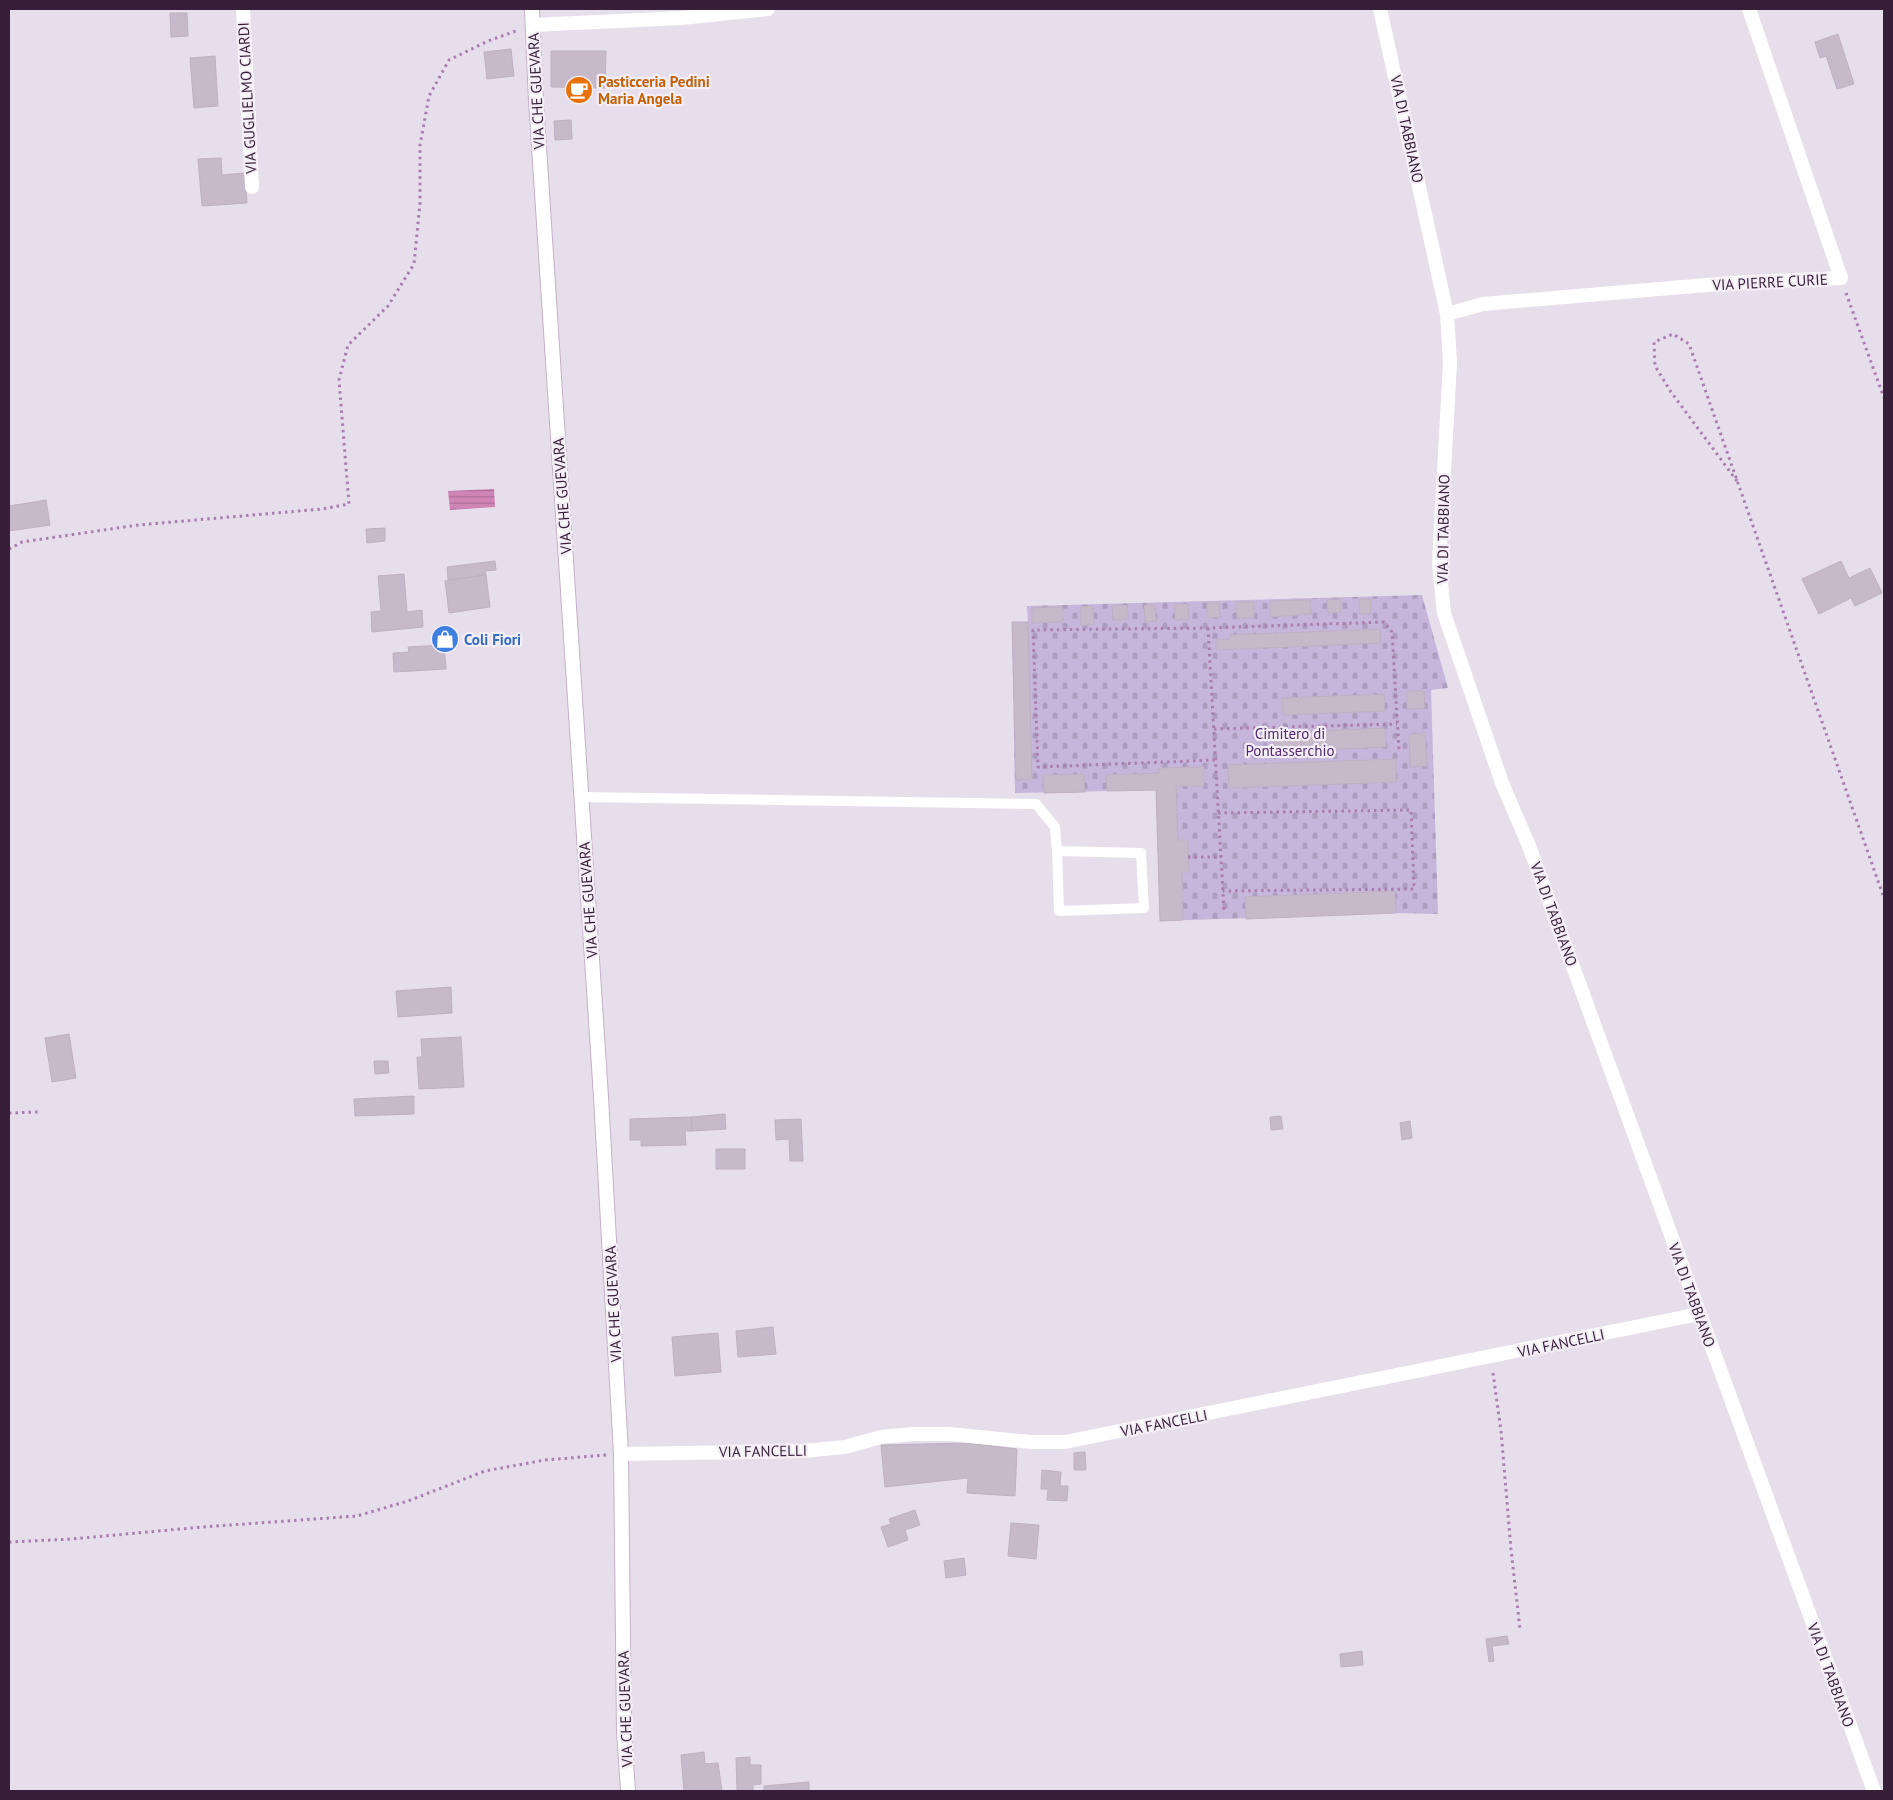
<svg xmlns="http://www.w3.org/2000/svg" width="1893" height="1800" font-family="'PT Sans',sans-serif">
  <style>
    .cemetery { fill: url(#cemetery-stones) }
    .water { fill: url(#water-rules) }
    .building { fill: #c6baca; stroke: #bfb0c3 }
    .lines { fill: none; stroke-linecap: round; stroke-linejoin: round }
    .secondary-casing { stroke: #c5b1c9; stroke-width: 16 }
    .path { stroke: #a77ead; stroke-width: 3; stroke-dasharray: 2.5 4; stroke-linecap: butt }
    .service { stroke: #fff; stroke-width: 10 }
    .minor { stroke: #fff; stroke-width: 14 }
    .secondary { stroke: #fff; stroke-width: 14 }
    .labels { text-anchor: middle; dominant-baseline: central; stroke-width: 4.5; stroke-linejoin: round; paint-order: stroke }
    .food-label { font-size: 15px; font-weight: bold; fill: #c56008; stroke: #f4eef6; text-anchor: start }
    .street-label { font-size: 15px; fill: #371f39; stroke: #f4eef6 }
    .shop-label { font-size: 15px; font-weight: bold; fill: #366cbe; stroke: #f4eef6; text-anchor: start }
    .park-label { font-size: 15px; fill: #512a70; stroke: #f4eef6 }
  </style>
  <defs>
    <pattern id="cemetery-stones" width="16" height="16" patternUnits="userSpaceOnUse" patternTransform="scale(1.25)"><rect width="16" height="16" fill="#c7b6db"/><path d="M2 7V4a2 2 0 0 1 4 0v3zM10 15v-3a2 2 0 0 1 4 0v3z" fill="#ac9cbd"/></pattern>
    <pattern id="water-rules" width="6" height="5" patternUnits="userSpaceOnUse" patternTransform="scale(1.25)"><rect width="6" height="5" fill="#d085b7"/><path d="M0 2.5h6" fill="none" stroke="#aa6c96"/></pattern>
  </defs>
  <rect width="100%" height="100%" fill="#e6deea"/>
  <path class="cemetery" d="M1422 595 1448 688 1431 690 1438 914 1396 913 1160 921 1156 790 1015 793 1012 622H1028L1027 606Z"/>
  <path class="water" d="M494 489 495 507 450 510 448 491Z"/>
  <path class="building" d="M170 13H187L188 36 171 37Z
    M1838 34 1854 84 1837 89 1826 56 1820 58 1815 42Z
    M511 49 514 76 487 79 484 52Z
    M551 51H606L605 88 551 87Z
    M215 56 218 106 194 108 190 58Z
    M571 120 572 139 555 140 554 121Z
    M221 158 222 175 245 173 247 203 202 206 198 159Z
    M46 500 50 525 9 531V506Z
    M385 528V541L367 543 366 529Z
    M495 561 496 570 485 571 486 575 448 580 447 567Z
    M1841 561 1849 578 1870 568 1882 593 1855 606 1851 598 1819 614 1802 579Z
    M404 574 407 612 422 610 423 627 372 632 371 612 381 611 378 576Z
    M486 575 490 607 449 613 445 581Z
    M1341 599V612L1328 613 1327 600Z
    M1359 599H1371V614H1360Z
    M1310 600 1311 614 1270 617V601Z
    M1236 602H1254V618H1237Z
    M1207 603H1219L1220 617 1207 618Z
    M1175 604H1188L1189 619 1175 620Z
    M1127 605V619L1113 620 1112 606Z
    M1144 605H1155L1156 621 1145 622Z
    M1093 606 1094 624 1081 626 1080 607Z
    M1062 607 1063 622 1032 623V608Z
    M1012 622H1028L1032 779 1016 780Z
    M1380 629 1381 643 1216 650V640L1230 639V635Z
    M444 645 446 669 394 672 393 653 409 652 408 647Z
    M1407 691H1424L1425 708 1407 709Z
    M1384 694 1385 711 1283 715 1282 698Z
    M1385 728 1386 747 1275 752 1274 733Z
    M1425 733 1427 766 1410 767 1409 734Z
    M1396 759V782L1229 788 1228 765Z
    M1204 767V786H1176L1178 840H1188L1189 872H1182L1183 920 1160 921 1156 790 1107 791 1106 775 1159 773V768Z
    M1084 774 1085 792 1044 793 1043 775Z
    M1395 891 1396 913 1246 919 1245 897Z
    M451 987 452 1013 398 1017 396 991Z
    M69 1034 76 1078 52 1082 45 1038Z
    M461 1037 464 1087 419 1089 417 1057H422L421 1039Z
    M374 1061H388L389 1073 375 1074Z
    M414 1096V1114L355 1116 354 1099Z
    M725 1114 726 1129 692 1131 691 1117Z
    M1281 1116 1283 1129 1271 1130 1270 1117Z
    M691 1117 692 1131H685L686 1145 641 1146V1140H630V1119Z
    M801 1119 803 1161H790L789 1139 776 1140 775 1120Z
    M1410 1121 1412 1138 1402 1140 1400 1123Z
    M716 1149H745V1169H716Z
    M773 1327 776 1354 738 1357 736 1331Z
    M718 1333 721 1372 675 1376 672 1337Z
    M967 1443 1017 1449 1015 1496 967 1493 968 1478 885 1487 881 1445Z
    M1085 1452 1086 1470H1074V1453Z
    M1042 1470 1061 1472 1060 1486H1068L1067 1501 1047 1500 1048 1489H1041Z
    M915 1510 920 1525 905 1530 908 1540 888 1547 881 1527 891 1524 889 1519Z
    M1011 1523 1039 1525 1036 1559 1008 1556Z
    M964 1558 966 1575 946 1578 944 1561Z
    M1507 1636 1509 1644 1492 1646 1494 1661 1489 1662 1486 1639Z
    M1362 1651 1363 1665 1341 1667 1340 1654Z
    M704 1752 705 1764 718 1763 722 1791H684L681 1755Z
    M750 1757V1765H761V1784L753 1785V1791H737L736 1758Z
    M809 1782V1791H764V1786Z"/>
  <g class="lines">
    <g class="secondary-casing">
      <path id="secondary" d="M532 9 536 101 601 1097 621 1454 624 1731 628 1791"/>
    </g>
    <path class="path" d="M1846 293 1884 398
      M1737 481 1671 392 1655 366 1654 342 1673 334 1689 344 1884 898
      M9 549 22 542 138 525 322 509 349 504 339 380 348 345 388 306 414 264 420 203V145L429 96 449 60 488 41 516 31
      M1208 628 1224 912
      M1214 729 1397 724
      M1215 760 1038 767 1033 630 1208 628 1384 622 1392 632 1399 750
      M1218 813 1411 810 1414 889 1223 891
      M1188 857H1221
      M9 1113 38 1112
      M1493 1373 1501 1431 1511 1549 1520 1629
      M9 1542 72 1539 202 1527 357 1516 408 1501 485 1471 545 1460 606 1455"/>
    <path class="service" d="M582 797 1036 804 1055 827 1057 851 1141 853 1144 908 1059 911 1057 851"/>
    <path class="minor" d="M243 9 252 187
      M1380 9 1447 314 1450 362 1439 563 1444 613 1502 783 1529 846 1874 1791
      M533 25 682 18 768 9
      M1447 314 1483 304 1730 283 1841 278 1749 9
      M621 1454 803 1451 845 1447 881 1437 913 1434H949L1031 1442H1065L1699 1314"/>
    <use href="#secondary" class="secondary"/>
  </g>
  <defs>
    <g id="cafe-disc" transform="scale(1.4375)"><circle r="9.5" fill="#e8710a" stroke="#f4eef6"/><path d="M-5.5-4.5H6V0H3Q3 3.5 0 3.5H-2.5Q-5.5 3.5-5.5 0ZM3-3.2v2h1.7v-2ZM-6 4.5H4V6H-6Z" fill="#fff"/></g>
    <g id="shop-disc" transform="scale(1.4375)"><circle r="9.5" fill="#3f7fe0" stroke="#f4eef6"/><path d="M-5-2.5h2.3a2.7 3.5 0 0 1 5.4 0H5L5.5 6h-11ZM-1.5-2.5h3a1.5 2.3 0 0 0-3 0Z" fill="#fff"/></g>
  </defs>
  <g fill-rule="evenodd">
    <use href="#cafe-disc" x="579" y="90"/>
    <use href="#shop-disc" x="445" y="639"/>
  </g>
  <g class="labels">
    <g class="food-label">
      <text x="598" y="81">Pasticceria Pedini<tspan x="598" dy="17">Maria Angela</tspan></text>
    </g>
    <g class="street-label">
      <text transform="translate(536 91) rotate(-93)">VIA CHE GUEVARA</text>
      <text transform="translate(247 98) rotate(-93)">VIA GUGLIELMO CIARDI</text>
      <text transform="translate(1407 129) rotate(78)">VIA DI TABBIANO</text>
      <text transform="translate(1770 282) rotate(-3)">VIA PIERRE CURIE</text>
      <text transform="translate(562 496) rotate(-94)">VIA CHE GUEVARA</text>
      <text transform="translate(1443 529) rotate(-89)">VIA DI TABBIANO</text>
      <text transform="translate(588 900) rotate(-94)">VIA CHE GUEVARA</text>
      <text transform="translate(1554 914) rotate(70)">VIA DI TABBIANO</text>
      <text transform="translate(1692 1295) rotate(70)">VIA DI TABBIANO</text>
      <text transform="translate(613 1304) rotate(-93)">VIA CHE GUEVARA</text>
      <text transform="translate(1561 1343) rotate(-12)">VIA FANCELLI</text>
      <text transform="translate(1164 1423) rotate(-11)">VIA FANCELLI</text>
      <text transform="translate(763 1451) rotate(-1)">VIA FANCELLI</text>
      <text transform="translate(1831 1675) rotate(70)">VIA DI TABBIANO</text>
      <text transform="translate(625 1709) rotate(-92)">VIA CHE GUEVARA</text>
    </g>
    <g class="shop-label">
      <text x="464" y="639">Coli Fiori</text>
    </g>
    <g class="park-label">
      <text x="1290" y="733">Cimitero di<tspan x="1290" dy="17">Pontasserchio</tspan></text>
    </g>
  </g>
  <rect width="1893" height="1800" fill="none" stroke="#371f39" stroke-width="20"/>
</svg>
